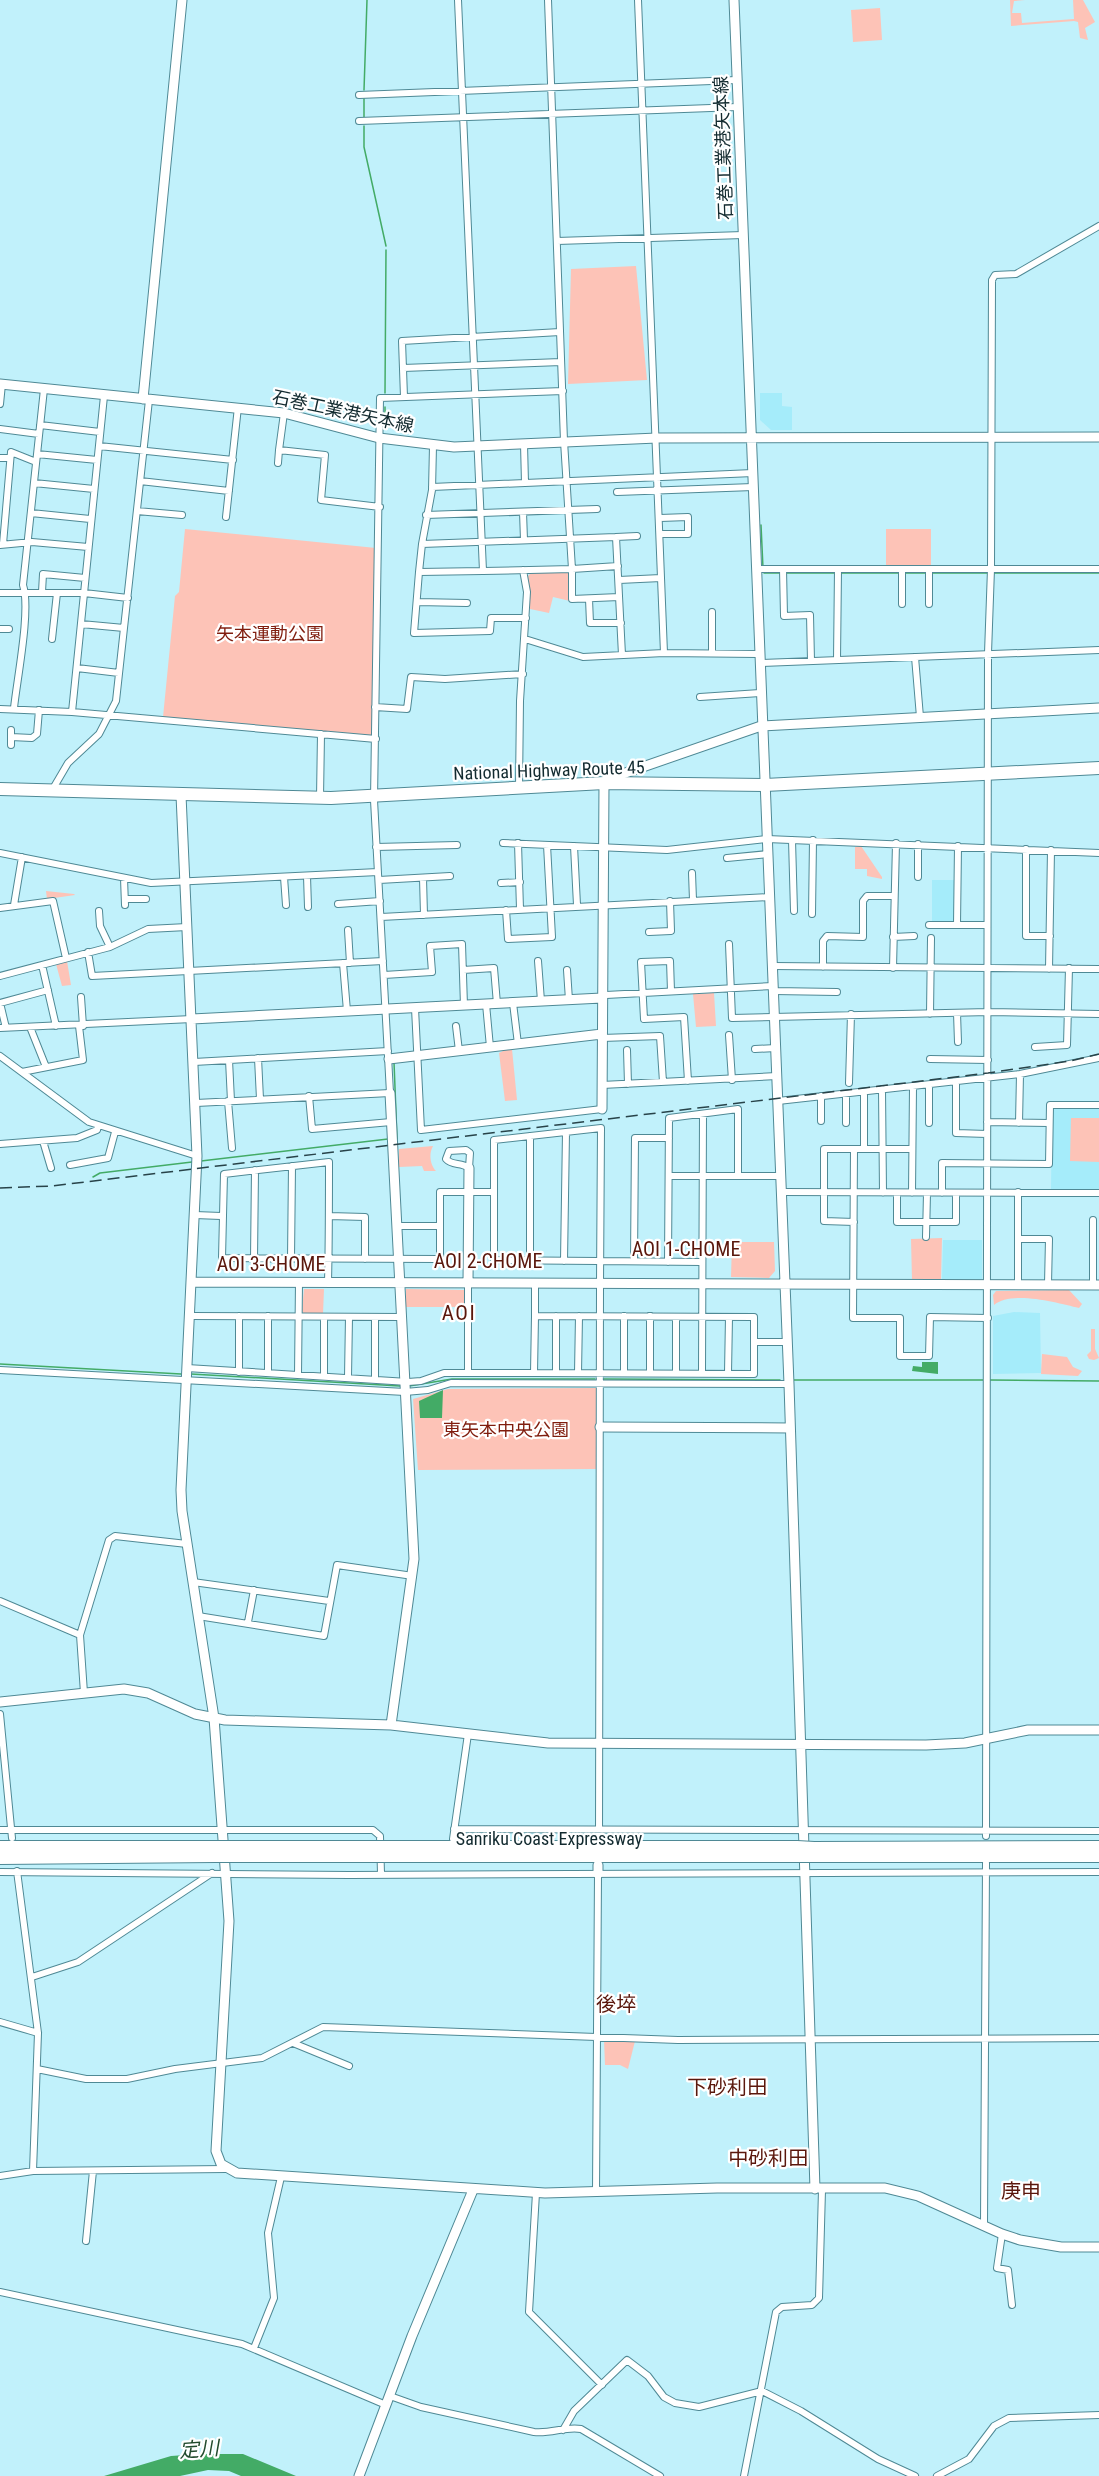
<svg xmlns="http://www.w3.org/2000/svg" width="1099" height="2476" font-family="'Roboto Condensed','Noto Sans JP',sans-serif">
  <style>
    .built { fill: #a5ecfa }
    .green { fill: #fdc3b7 }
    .water { fill: #43ab66 }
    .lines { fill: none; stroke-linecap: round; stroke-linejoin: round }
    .stream { stroke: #43ab66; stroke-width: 1.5 }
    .street-casing { stroke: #4f8995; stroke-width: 8 }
    .secondary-casing { stroke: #4f8995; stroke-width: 11 }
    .highway-casing { stroke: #4f8995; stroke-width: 14 }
    .street { stroke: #fff; stroke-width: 6 }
    .secondary { stroke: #fff; stroke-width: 9 }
    .highway { stroke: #fff; stroke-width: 12 }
    .rail { stroke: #284349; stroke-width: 1.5; stroke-dasharray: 12 6; stroke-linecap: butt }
    .highway-bridge-casing { stroke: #4f8995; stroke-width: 14; stroke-linecap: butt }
    .highway-bridge { stroke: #fff; stroke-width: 12 }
    .labels { text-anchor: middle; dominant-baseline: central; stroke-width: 4.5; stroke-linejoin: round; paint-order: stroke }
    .street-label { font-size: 18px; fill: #122a2f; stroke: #fff }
    .park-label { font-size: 18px; fill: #801d0e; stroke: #fff }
    .neighbourhood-label { font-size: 20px; fill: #5a170c; stroke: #fff }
    .water-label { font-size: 20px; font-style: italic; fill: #224b2e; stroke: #fff }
    .quarter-label { font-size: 21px; letter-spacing: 1.5px; fill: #5a170c; stroke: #fff }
  </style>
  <rect width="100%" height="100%" fill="#c1f1fb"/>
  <path class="built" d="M760 393H782V406L792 407V430H771L760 420Z
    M932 880H960V921H932Z
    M1052 1107H1099V1190H1051Z
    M943 1240H982V1279H942Z
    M1014 1312 1040 1313 1041 1373 993 1374V1316Z"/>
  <path class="green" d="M1010 0H1025L1014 1 1012 13H1021L1022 23 1074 19 1073 0H1083L1095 22 1085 28 1088 40 1080 38 1078 22 1074 21 1011 26Z
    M880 8 882 40 853 42 851 10Z
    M636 266 647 380 568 384 571 269Z
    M185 529 376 548 373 736 163 717 175 596 179 592Z
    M886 529H931V565H886Z
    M567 571 569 573 570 601 553 597 549 613 530 609 528 576 531 573Z
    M861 846 882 877V879L867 876V869H855V847Z
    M46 891 74 894 75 895 47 899Z
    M67 961 71 985 62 986 56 964Z
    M714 993 716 1026 696 1027 693 994Z
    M509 1048 512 1049 517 1100 505 1101 499 1053Z
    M1071 1118H1099V1162L1070 1161Z
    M433 1146C428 1155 431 1166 436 1171H424L422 1166 399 1167V1149Z
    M942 1238 941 1281 912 1280 911 1239Z
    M732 1242H774L775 1271 769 1278 731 1277Z
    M304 1289H324L323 1314H304L302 1311Z
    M406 1289 464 1290 465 1307H406Z
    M1069 1290 1082 1304 1079 1308C1058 1303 1012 1290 994 1305L993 1295 996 1291Z
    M1091 1329H1095V1349L1099 1358 1094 1360 1089 1359 1087 1355 1091 1351Z
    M1042 1354 1067 1357 1073 1367 1082 1371 1078 1376 1041 1374Z
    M598 1388 597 1469 418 1470 413 1399 448 1389Z
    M604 2040 635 2041 628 2069 620 2065H605Z"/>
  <path class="water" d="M922 1362H938V1374L912 1371 913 1366 922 1367Z
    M443 1390 442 1418H420L419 1401Z
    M200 2454H243L296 2476H241L229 2471 208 2470 180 2476H104L171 2456Z"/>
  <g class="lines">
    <path class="stream" d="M364 90 367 0
      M364 99V117
      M364 126V147L386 246
      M385 393 386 250
      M385 407V423
      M761 525 763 568
      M764 573H780
      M785 573H834
      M839 573H900
      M905 573H927
      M932 573H987
      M992 573H1099
      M394 1062 397 1139
      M201 1161 388 1139
      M93 1177 100 1173 192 1162
      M0 1364 181 1374
      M191 1374 400 1386
      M604 1379 780 1380
      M793 1380H983
      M990 1380 1099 1381
      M409 1386 452 1379H595"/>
    <g class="street-casing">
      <path id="street" d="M458 0 483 571 572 569 564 441 548 0
        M638 0 664 653 758 654
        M359 95 737 80
        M359 121 738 107
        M557 241 743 235
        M403 368 561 362
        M404 397 402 341 560 332
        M0 404 2 384
        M284 413 279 450 325 455 321 500 380 507
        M40 425 100 432
        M0 429 39 434
        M524 444 525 483
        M99 446 233 460
        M433 446 432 490 422 544 616 537 622 655
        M37 454 97 460
        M0 458H10
        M278 463 279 450
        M140 481 229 491
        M34 483 94 489
        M432 487 753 473
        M617 492 753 487
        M137 511 182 515
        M523 512 524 540
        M31 513 90 519
        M426 515 597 509
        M226 517 238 407
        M660 518 688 517V534H661
        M616 537 637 536
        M3 544 11 452 36 462
        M422 544 419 572 483 571
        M0 545 32 542 88 547
        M618 566 572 569V599L619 597
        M756 569H1099
        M783 569 784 616 810 615 811 661
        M902 569V604
        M929 569V604
        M419 572 414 633 490 631 491 618H526
        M619 580 661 578
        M42 592 43 574 85 578
        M0 593H84L128 598
        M589 599 590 623H621
        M417 602 467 603
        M81 624 124 628
        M0 629H9
        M52 639 57 593
        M525 639 583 657 664 653
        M712 652V612
        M915 657 920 717
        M837 660 838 569
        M759 663 1099 650
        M77 668 119 673
        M700 697 760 693
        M375 707 407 709 411 677 445 679 523 674
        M14 708C17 679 31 610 23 585L44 389
        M0 709 72 712 376 739
        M72 712 104 396
        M11 730V745
        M11 737 32 738 37 734 39 710
        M519 788 520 701 527 592 523 570
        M51 792 68 763 99 734 116 701 149 400
        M320 798 321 734
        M792 840 794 911
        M503 843 667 850 767 839 1099 853
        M518 843 520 909
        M574 846 577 905
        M376 847 457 845
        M1026 849V936H1050
        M0 853 151 883 378 872
        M727 858 768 854
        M692 873 693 900
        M307 876 308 907
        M284 877 286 905
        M918 877V844
        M124 878 125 905
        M423 878 424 915
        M379 880 450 876
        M501 883 520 882
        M125 899H146
        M338 904 380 901
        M14 905 22 857
        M0 908 53 901 66 958
        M506 910 508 939 552 937 547 845
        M99 911 100 926 110 947
        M812 914 813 840
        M381 917 770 897
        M929 925H987
        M957 925 958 846
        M348 930 350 963
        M649 932 671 931 670 901
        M893 937 914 936
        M729 944 732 1018 989 1012 1099 1014
        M88 952 92 976 383 961
        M538 961 541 1001
        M343 963 347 1011
        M42 965 56 1026
        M773 966 1099 969
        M823 967V941L827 936 863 937V901L867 896H893
        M893 968 896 843
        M1049 969 1051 850
        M463 970 494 968 497 1004
        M567 970 569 1000
        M384 975 432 972 430 946 462 944 464 1006
        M0 976 110 947 148 929 187 927
        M671 991 670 961 641 962 644 1019 684 1017 688 1081
        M774 991 837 992
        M81 997 83 1026
        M602 998 606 995 773 986
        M0 1003 48 990
        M0 1003 6 1028
        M513 1003 518 1044
        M486 1004 490 1047
        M415 1008 421 1130 602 1109
        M957 1013 958 1042
        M930 1014 931 938
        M456 1026 459 1051
        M30 1027 46 1067
        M0 1028 192 1019
        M729 1035 732 1080
        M602 1038 660 1036 663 1082
        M1035 1047 1067 1045 1069 968
        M755 1049 776 1048
        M627 1050 628 1084
        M0 1056 89 1122 197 1156
        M258 1058 260 1099
        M930 1059 988 1060
        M229 1060 231 1101
        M194 1062 388 1051
        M22 1072 83 1060 79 1026
        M956 1082V1133L987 1134
        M849 1083 851 1014
        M602 1085 777 1076
        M929 1085V1123
        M882 1089 883 1193
        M846 1094V1123
        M309 1096 312 1129 391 1122
        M228 1101 232 1148
        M778 1101 1020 1074 1099 1058
        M196 1103 390 1093 374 800 380 398 563 391
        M821 1121V1096
        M987 1122 1049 1123
        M1019 1123 1020 1074
        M43 1141 51 1168
        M0 1144 77 1138 97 1130 98 1126
        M854 1149 853 1318H900V1356H929L930 1317 988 1318
        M864 1149V1092
        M466 1150 470 1153 469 1168C461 1162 452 1166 446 1159L449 1151Z
        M70 1165 108 1158 115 1132
        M669 1176H781
        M781 1192 1099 1193
        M897 1193V1222H956V1193
        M912 1193 913 1087
        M942 1193V1163L1049 1164 1050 1105H1099
        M195 1215 221 1216
        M329 1216 365 1217V1259
        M854 1222 824 1221V1149H912
        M397 1226H440
        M926 1237 927 1193
        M1018 1239H1049L1048 1284
        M254 1259 255 1170
        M291 1259 292 1166
        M530 1261V1136
        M564 1261 566 1132
        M634 1261 635 1138H669
        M668 1262 669 1118 738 1109V1176
        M328 1282C329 1242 329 1202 329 1162L224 1174 222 1258 440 1259V1192H494
        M1018 1284V1192
        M1093 1285V1220
        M190 1316 401 1317
        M535 1316 754 1317V1374L534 1373Z
        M535 1316V1283
        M754 1342H786
        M187 1368 408 1382 421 1381 444 1373H534
        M0 1370 405 1392 428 1390 451 1383 789 1384
        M239 1372V1316
        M268 1373V1316
        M468 1373V1283
        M556 1373V1316
        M578 1373 579 1316
        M624 1373V1316
        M650 1373V1316
        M676 1373V1317
        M702 1373 703 1114
        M728 1373 729 1317
        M298 1375 299 1282
        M324 1376V1317
        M348 1377 349 1317
        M375 1379V1317
        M193 1582 329 1601
        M0 1601 80 1635
        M198 1616 324 1636 337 1565 413 1576
        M248 1622 254 1590
        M84 1693 80 1635 109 1540 115 1536 187 1544
        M0 1714 12 1838
        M454 1829 1099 1831
        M0 1830H373L380 1836 381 1874
        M986 1836 988 653 991 569 992 280 995 275 1016 274 1099 226
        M453 1839 468 1734
        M599 1839 600 1284C600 1232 601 1180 601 1128L494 1140V1260C563 1261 633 1261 702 1262
        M17 1871 38 2033 33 2171
        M0 1872 349 1875 1099 1872
        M32 1977 78 1962 212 1873
        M0 2022 38 2033
        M293 2043 349 2066
        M37 2069 86 2079H127L175 2069 262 2058 323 2027 678 2040 1099 2038
        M0 2176 33 2171 226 2169
        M536 2193 529 2312 602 2385
        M596 2193 598 1874
        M984 2226 986 1863
        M1002 2234 997 2268 1008 2270 1012 2305
        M86 2241 93 2171
        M0 2292 242 2344 386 2405
        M254 2348 274 2298 268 2233 281 2177
        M390 2396 421 2407 534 2432C551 2434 566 2426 581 2429L660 2476
        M563 2430 574 2411 627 2360 648 2376 664 2397 675 2403 699 2407 762 2391 801 2411 878 2459 915 2476
        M744 2476 776 2312 782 2307 812 2305 819 2298 822 2190
        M937 2476 969 2459 994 2426 1009 2418 1099 2415"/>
    </g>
    <g class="secondary-casing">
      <path id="secondary" d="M734 0 789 1384 815 2189
        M0 384 284 413 379 438 454 447 657 438 1099 437
        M143 399 182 0
        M181 795 197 1156 181 1490 182 1511 214 1718 229 1921 216 2151 221 2164 237 2173 545 2193 717 2188H885L918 2196 1002 2234 1020 2240 1061 2247H1099
        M192 1019 602 998
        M389 1059 602 1034
        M390 1093 414 1559 391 1725
        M602 1109 604 783 608 779 761 726 1099 708
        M192 1282 1099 1285
        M468 1283 469 1168
        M600 1427 790 1428
        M0 1702 124 1689 148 1693 195 1714 225 1720 391 1725 548 1743 926 1745 965 1743 1028 1730H1099
        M598 1874V1865
        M359 2476 412 2336 473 2190"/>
    </g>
    <g class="highway-casing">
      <path id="highway" d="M0 789 331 798 604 783 765 785 1099 768
        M0 1847H216
        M233 1847H375
        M391 1847H797
        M814 1848 1099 1847
        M232 1856H375
        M391 1856H797
        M813 1856H1099
        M0 1858 215 1856"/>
    </g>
    <use href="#street" class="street"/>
    <use href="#secondary" class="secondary"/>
    <use href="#highway" class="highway"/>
    <path class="rail" d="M0 1188 52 1186 988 1073 1070 1061 1099 1054"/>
    <g class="highway-bridge-casing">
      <path id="highway-bridge" d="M216 1847H233
        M375 1847H391
        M797 1847 814 1848
        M215 1856H232
        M375 1856H391
        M797 1856H813"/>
    </g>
    <use href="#highway-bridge" class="highway-bridge"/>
  </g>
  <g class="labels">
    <g class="street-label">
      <text transform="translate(723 148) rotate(-92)">石巻工業港矢本線</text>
      <text transform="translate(343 411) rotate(12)">石巻工業港矢本線</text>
      <text transform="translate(549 770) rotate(-2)">National Highway Route 45</text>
      <text x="549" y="1838">Sanriku Coast Expressway</text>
    </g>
    <g class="park-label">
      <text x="270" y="633">矢本運動公園</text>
      <text x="506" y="1429">東矢本中央公園</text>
    </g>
    <g class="neighbourhood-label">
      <text x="686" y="1249">AOI 1-CHOME</text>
      <text x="488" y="1261">AOI 2-CHOME</text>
      <text x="271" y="1264">AOI 3-CHOME</text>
      <text x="616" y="2004">後埣</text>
      <text x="727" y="2087">下砂利田</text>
      <text x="768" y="2158">中砂利田</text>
      <text x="1021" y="2191">庚申</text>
    </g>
    <g class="water-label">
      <text transform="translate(199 2449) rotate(-4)">定川</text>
    </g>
    <g class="quarter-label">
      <text x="459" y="1313">AOI</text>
    </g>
  </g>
</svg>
